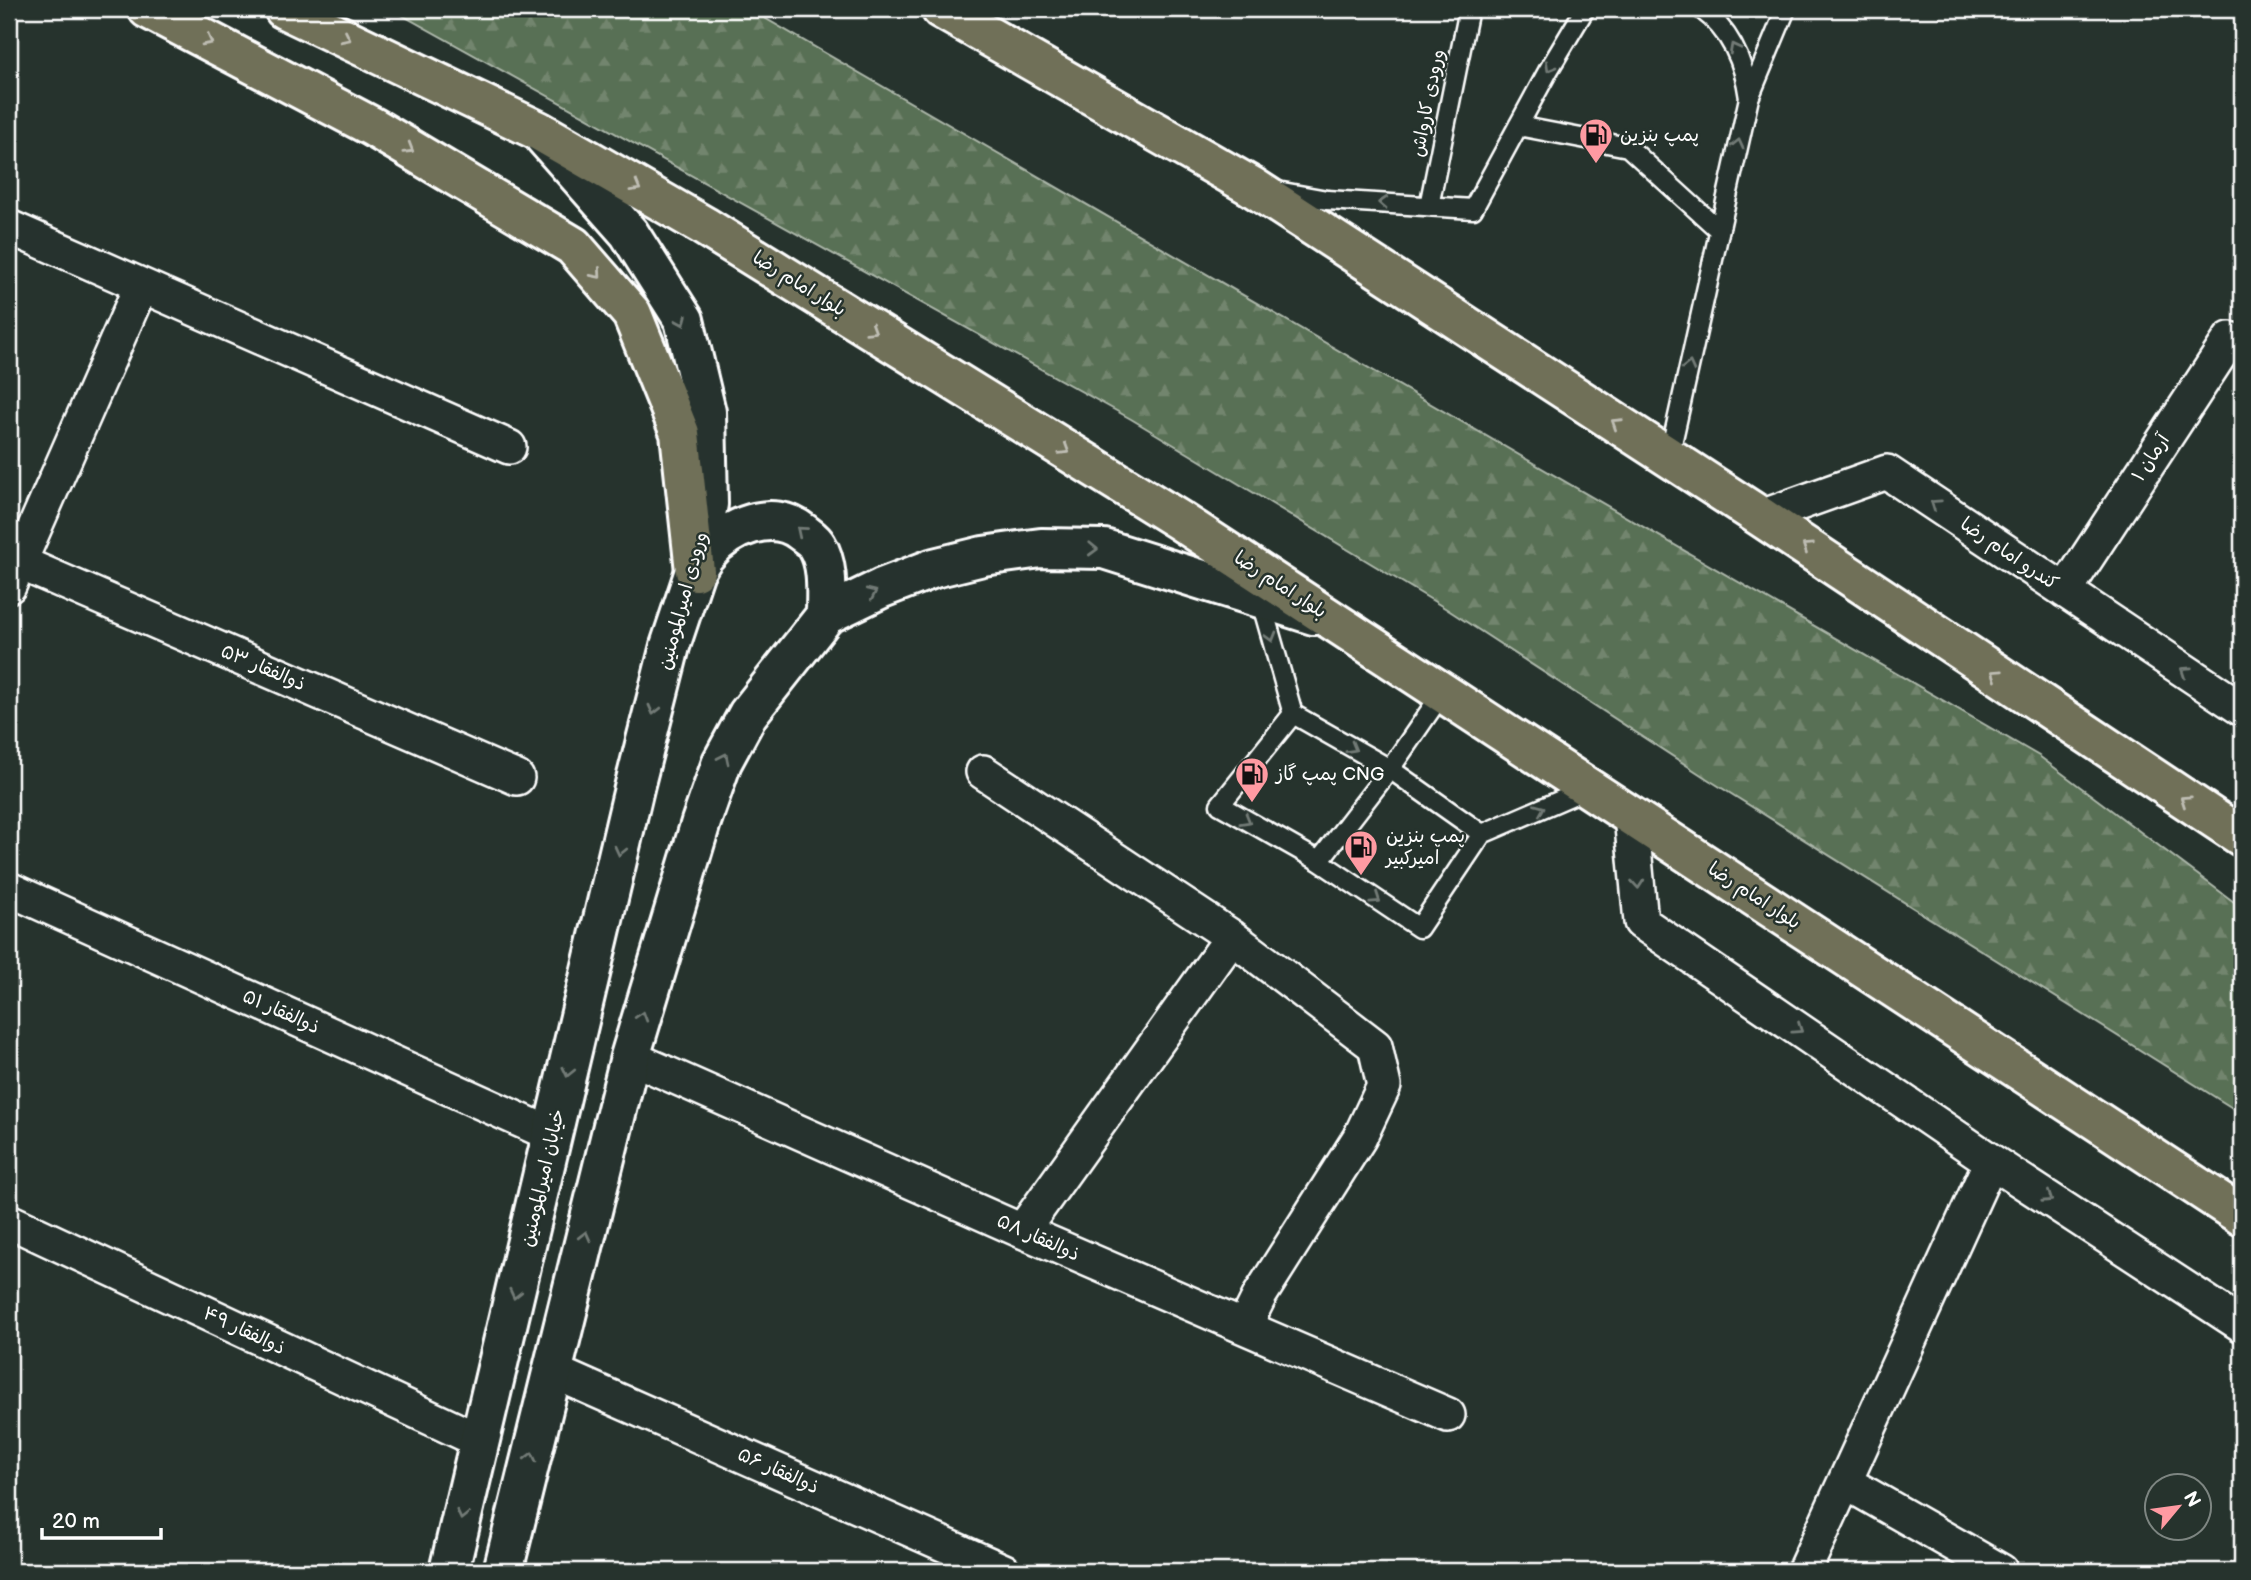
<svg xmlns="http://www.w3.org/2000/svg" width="2251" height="1580" font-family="'Balsamiq Sans','Playpen Sans Arabic',sans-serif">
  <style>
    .forest { fill: url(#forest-firs); stroke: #acb7aa; stroke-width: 2 }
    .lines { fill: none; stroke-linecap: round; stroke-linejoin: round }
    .service-casing { stroke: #fff; stroke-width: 23 }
    .minor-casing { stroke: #fff; stroke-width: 38 }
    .secondary-casing { stroke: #fff; stroke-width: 44 }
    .primary-casing { stroke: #fff; stroke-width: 44 }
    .service { stroke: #26332d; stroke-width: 18 }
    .minor { stroke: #26332d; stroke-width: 33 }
    .secondary { stroke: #26332d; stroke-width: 38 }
    .primary { stroke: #706f59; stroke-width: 38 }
    .oneway { stroke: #bfbeb4 }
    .oneway2 { stroke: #727a76 }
    .labels { text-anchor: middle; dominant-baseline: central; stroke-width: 5; stroke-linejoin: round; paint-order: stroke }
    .street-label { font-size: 19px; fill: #fff; stroke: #26332d }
    .poi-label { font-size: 19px; fill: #fff; stroke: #26332d; text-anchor: start }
  </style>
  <defs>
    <pattern id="forest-firs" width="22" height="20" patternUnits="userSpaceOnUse" patternTransform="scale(1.75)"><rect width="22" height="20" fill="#596f54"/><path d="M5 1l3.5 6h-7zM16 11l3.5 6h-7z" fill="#72856e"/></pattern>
  </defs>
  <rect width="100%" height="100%" fill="#26332d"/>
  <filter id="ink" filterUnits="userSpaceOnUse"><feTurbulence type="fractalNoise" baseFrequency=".0143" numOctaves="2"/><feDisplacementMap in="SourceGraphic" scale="14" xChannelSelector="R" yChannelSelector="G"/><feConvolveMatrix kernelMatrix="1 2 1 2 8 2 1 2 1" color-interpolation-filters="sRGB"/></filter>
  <g filter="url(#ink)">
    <path class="forest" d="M391 9H749L2039 756 2242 908V1114L1709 780 1445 608 1131 419Z"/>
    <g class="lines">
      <g class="service-casing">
        <path id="service" d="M1701 9C1731 31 1744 62 1749 98
          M1518 126 1628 147 1719 230
          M1277 191 1327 200 1473 209 1548 71 1585 9
          M1429 206 1469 9
          M1669 457 1749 98 1786 9
          M1260 598 1293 714 1220 805 1319 861 1419 928 1482 834 1589 788
          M1293 714 1390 769 1482 834
          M1319 861 1390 769 1443 692"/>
      </g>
      <g class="minor-casing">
        <path id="minor" d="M9 227 509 447
          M1761 517 1887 472 2242 709
          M9 558 517 778
          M9 586 141 286
          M2065 591 2230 339 2242 347
          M983 772 1232 937 1375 1046 1384 1086 1360 1137 1260 1295 1244 1327
          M1631 816 1641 922 1991 1161 2242 1325
          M9 889 553 1135
          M630 1057 1022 1231 1448 1415
          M9 1221 480 1441
          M1022 1231 1232 937
          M552 1371 1004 1571
          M1845 1482 2001 1571
          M1804 1571 1991 1161"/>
      </g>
      <g class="secondary-casing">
        <path id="secondary" d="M695 571C699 565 702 558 707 553 729 527 773 508 802 532 807 536 814 540 817 546 829 566 826 592 826 615
          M449 1571 635 784 670 646 695 571 708 504 706 412 684 320 629 233 545 138
          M503 1571 630 1057 701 822 722 762 748 714 826 615 882 588 934 568 983 556 1041 548 1104 549 1314 615"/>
      </g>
      <g class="primary-casing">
        <path id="primary" d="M148 9 373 127 573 246 632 314 680 433 695 571
          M284 9 539 131 704 226 1179 520 2242 1216
          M941 9 1251 186 1761 517 2242 837"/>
      </g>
      <use href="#service" class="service"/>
      <use href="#minor" class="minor"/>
      <use href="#secondary" class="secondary"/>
      <use href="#primary" class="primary"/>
    </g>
    <defs><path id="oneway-chevron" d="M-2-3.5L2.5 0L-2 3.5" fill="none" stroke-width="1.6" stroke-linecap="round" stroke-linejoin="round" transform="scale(1.75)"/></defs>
    <g class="oneway">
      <use href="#oneway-chevron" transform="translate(346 38) rotate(26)"/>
      <use href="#oneway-chevron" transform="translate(208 41) rotate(28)"/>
      <use href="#oneway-chevron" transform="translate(409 149) rotate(31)"/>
      <use href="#oneway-chevron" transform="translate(636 187) rotate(30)"/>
      <use href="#oneway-chevron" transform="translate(597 274) rotate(49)"/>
      <use href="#oneway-chevron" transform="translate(872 330) rotate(32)"/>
      <use href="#oneway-chevron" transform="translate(1616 423) rotate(-147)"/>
      <use href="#oneway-chevron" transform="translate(1065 450) rotate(32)"/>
      <use href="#oneway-chevron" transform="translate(1807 547) rotate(-146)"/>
      <use href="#oneway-chevron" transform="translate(1996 674) rotate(-146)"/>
      <use href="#oneway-chevron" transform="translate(2185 800) rotate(-146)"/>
    </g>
    <g class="oneway2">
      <use href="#oneway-chevron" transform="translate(1734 48) rotate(-118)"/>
      <use href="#oneway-chevron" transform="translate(1550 67) rotate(120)"/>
      <use href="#oneway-chevron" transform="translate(1738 144) rotate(-77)"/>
      <use href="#oneway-chevron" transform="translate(1383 203) rotate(-177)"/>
      <use href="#oneway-chevron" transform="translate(682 321) rotate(67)"/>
      <use href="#oneway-chevron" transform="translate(1689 366) rotate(-77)"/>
      <use href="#oneway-chevron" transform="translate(1935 504) rotate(-146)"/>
      <use href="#oneway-chevron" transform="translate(801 531) rotate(-140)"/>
      <use href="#oneway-chevron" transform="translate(1093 549) rotate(2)"/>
      <use href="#oneway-chevron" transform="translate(872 593) rotate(-25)"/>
      <use href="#oneway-chevron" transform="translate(1271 637) rotate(74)"/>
      <use href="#oneway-chevron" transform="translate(2185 671) rotate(-146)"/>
      <use href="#oneway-chevron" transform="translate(654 710) rotate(104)"/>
      <use href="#oneway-chevron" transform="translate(1352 748) rotate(30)"/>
      <use href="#oneway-chevron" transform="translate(724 758) rotate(-64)"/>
      <use href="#oneway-chevron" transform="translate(1540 809) rotate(-23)"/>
      <use href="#oneway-chevron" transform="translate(1246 820) rotate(30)"/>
      <use href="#oneway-chevron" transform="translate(620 851) rotate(103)"/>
      <use href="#oneway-chevron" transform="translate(1638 884) rotate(85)"/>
      <use href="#oneway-chevron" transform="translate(1376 899) rotate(34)"/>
      <use href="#oneway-chevron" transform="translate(642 1016) rotate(-73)"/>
      <use href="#oneway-chevron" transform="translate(1798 1029) rotate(34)"/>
      <use href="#oneway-chevron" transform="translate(568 1072) rotate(103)"/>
      <use href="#oneway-chevron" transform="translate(2048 1198) rotate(33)"/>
      <use href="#oneway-chevron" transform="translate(585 1236) rotate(-76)"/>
      <use href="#oneway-chevron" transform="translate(515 1294) rotate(103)"/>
      <use href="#oneway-chevron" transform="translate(531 1457) rotate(-76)"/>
      <use href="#oneway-chevron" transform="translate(462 1515) rotate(103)"/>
    </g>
  </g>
  <defs>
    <g id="fuel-pin" transform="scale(1.75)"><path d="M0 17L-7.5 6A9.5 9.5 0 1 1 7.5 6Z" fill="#ff9aa2" stroke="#26332d"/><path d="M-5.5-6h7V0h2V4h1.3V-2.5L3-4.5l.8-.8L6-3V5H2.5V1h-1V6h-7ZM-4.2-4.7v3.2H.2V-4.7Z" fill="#111"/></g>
  </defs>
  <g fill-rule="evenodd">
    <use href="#fuel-pin" x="1596" y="135"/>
    <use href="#fuel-pin" x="1252" y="774"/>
    <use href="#fuel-pin" x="1361" y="847"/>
  </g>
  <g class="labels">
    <g class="street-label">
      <text transform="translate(1428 103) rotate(-79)">ورودی کارواش</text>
      <text transform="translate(799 284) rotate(32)">بلوار امام رضا</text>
      <text transform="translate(2151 458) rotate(-57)">آرمان ۱</text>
      <text transform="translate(2009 554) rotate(34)">کندرو امام رضا</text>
      <text transform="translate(1280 585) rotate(33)">بلوار امام رضا</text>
      <text transform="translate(683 601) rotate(-75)">ورودی امیرالمومنین</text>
      <text transform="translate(263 668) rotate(23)">ذوالفقار ۵۳</text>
      <text transform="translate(1754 896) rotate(33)">بلوار امام رضا</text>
      <text transform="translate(281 1012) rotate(24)">ذوالفقار ۵۱</text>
      <text transform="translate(543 1178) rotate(-77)">خیابان امیرالمومنین</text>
      <text transform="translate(1038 1238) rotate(24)">ذوالفقار ۵۸</text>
      <text transform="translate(244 1331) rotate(25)">ذوالفقار ۴۹</text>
      <text transform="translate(778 1471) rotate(24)">ذوالفقار ۵۶</text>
    </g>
    <g class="poi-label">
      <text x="1620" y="135">پمپ بنزین</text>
      <text x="1276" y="774">پمپ گاز CNG</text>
      <text x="1386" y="836">پمپ بنزین<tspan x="1386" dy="22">امیرکبیر</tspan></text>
    </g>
  </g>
  <rect width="2251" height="1580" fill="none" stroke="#26332d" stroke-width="35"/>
  <rect x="18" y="18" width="2216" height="1545" fill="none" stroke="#fff" stroke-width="2.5" filter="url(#ink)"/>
  <g transform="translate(2178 1507) rotate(61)"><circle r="33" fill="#26332d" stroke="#7d8581" stroke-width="2"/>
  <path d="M0-5L12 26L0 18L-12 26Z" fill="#ff9aa2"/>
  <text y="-10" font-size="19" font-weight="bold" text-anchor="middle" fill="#ffffff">N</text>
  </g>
  <path d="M42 1528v10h119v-10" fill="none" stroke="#ffffff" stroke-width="3.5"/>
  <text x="52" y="1528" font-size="21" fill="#ffffff" stroke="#26332d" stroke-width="5" paint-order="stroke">20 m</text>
</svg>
